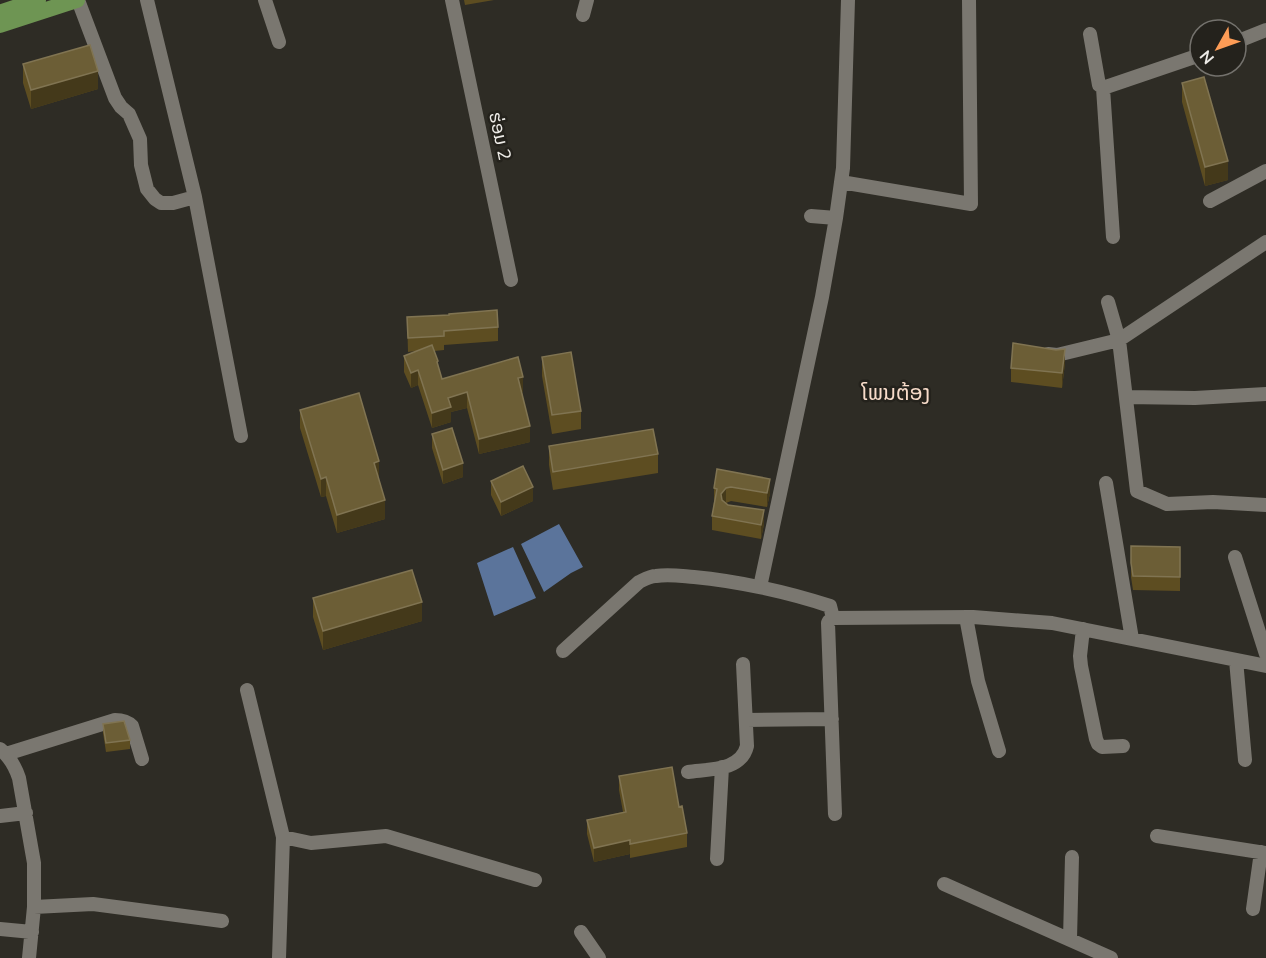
<svg xmlns="http://www.w3.org/2000/svg" width="1266" height="958" font-family="'Nunito Sans','Noto Sans Lao',sans-serif">
  <style>
    .water { fill: #5b749b }
    .lines { fill: none; stroke-linecap: round; stroke-linejoin: round }
    .minor { stroke: #7a7770; stroke-width: 14 }
    .major { stroke: #6e9553; stroke-width: 16 }
    .wall { fill: #5d4d21 }
    .shaded-wall { fill: #44391a }
    .building { fill: #6c5e36; stroke: #807452; stroke-width: 1.5 }
    .labels { text-anchor: middle; dominant-baseline: central; stroke-width: 5; stroke-linejoin: round; paint-order: stroke }
    .street-label { font-size: 18px; fill: #edebe7; stroke: #24221c }
    .quarter-label { font-size: 21px; fill: #f8dcca; stroke: #24221c }
  </style>
  <rect width="100%" height="100%" fill="#2e2c25"/>
  <path class="water" d="M559 524 583 567 571 573 544 592 521 544Z
    M513 547 536 598 494 616 477 563Z"/>
  <g class="lines">
    <path class="minor" d="M78 0 115 98 121 107 129 114 140 139 141 165 147 189 155 199 161 203H173L195 197
      M147 0 195 197 241 436
      M265 0 279 42
      M452 0 511 280
      M583 15 587 0
      M1090 34 1099 85 1103 88 1113 237
      M1236 42 1266 30
      M1103 88 1200 55
      M841 182 971 204 969 0
      M1210 201 1266 171
      M811 216 836 218
      M1108 302 1119 340 1137 491 1167 504 1213 502 1266 505
      M1048 354 1057 355 1119 340 1266 242
      M1126 397 1195 398 1266 394
      M1106 483 1132 639
      M1235 557 1266 654
      M760 587 822 297 836 218 843 168 848 0
      M966 617 978 681 999 751
      M1083 629 1080 656 1081 666 1096 739 1098 744 1102 747 1123 746
      M563 651 639 582C645 579 650 576 656 576 669 574 681 576 694 577 737 581 788 592 830 606L833 618
      M1236 660 1245 760
      M247 690 283 837 279 958
      M746 720 832 719
      M0 749C10 757 15 766 19 778L34 863V907L29 958
      M6 754 115 720C121 720 127 721 132 726L142 759
      M688 772C709 769 741 771 747 746L743 664
      M835 814 828 623 829 621 833 618 973 617 1052 623 1266 666
      M0 816 26 813
      M1157 836 1266 853
      M283 837 311 843 386 836 535 880
      M717 859 722 767
      M944 884 1111 958
      M34 907 93 904 222 921
      M1253 909 1261 852
      M0 929 32 932
      M581 932 599 958
      M1070 939 1072 857"/>
    <path class="major" d="M2 12 38 0
      M0 25 77 0"/>
  </g>
  <path class="wall" d="M464 0H494L465 5Z
    M23 64 98 89 31 109 23 83Z
    M1182 83 1228 180 1205 186 1182 102Z
    M407 317 498 327V341L444 345V350L434 351 438 367 442 379 523 392H522L530 442 479 454 467 408 451 412V422L432 428 418 385 411 388 404 372V356L416 351 408 352Z
    M542 357 581 411V429L552 434 542 376Z
    M1065 363 1062 388 1011 382V368Z
    M300 410 379 480 385 519 337 533 326 496 321 497 300 428Z
    M432 434 463 477 443 484 432 448Z
    M549 446 658 454V473L553 490 549 465Z
    M770 479V493L767 507 731 501 726 503 764 524 761 539 712 530V516L714 502V488Z
    M491 481 533 501 501 516 491 495Z
    M1131 546 1180 547V591L1133 590 1131 577Z
    M313 598 422 621 323 650 313 617Z
    M103 724 130 740V749L106 752 103 733Z
    M619 776 679 807 687 833V847L630 858V854L594 862 587 834V820L623 812 619 790Z"/>
  <path class="shaded-wall" d="M98 71V89L31 109V90Z
    M1228 161V180L1205 186V167Z
    M1065 349V363L1062 388V373Z
    M418 370V385L411 388V373Z
    M523 377V392L518 393V378Z
    M467 392V408L451 412V422L432 428V413L448 398Z
    M530 426V442L479 454V439Z
    M379 461V480L374 463Z
    M463 463V477L443 484V470Z
    M326 477V496L321 497V479Z
    M770 479V493L767 507V493Z
    M533 487V501L501 516V502Z
    M726 488V502L721 508V494Z
    M385 500V519L337 533V515Z
    M764 510V524L761 539V525Z
    M422 602V621L323 650V631Z
    M630 840V854L594 862V848Z"/>
  <path class="building" d="M90 45 98 71 31 90 23 64Z
    M1204 77 1228 161 1205 167 1182 83Z
    M497 310 498 327 444 331V336L408 338 407 317 449 315V314Z
    M1013 343 1056 350 1065 349 1062 373 1011 368Z
    M432 345 438 361 437 362 442 379 518 357 523 377 518 378 530 426 479 439 467 392 448 398 451 407 432 413 418 370 411 373 404 356Z
    M571 352 581 411 552 415 542 357Z
    M359 393 379 461 374 463 385 500 337 515 326 477 321 479 300 410Z
    M452 428 463 463 443 470 432 434Z
    M653 429 658 454 553 472 549 446Z
    M523 466 533 487 501 502 491 481Z
    M717 469 770 479 767 493 731 487 726 488 721 494 722 500 728 505 764 510 761 525 712 516 717 489 714 488Z
    M1131 546 1180 547V577L1133 576 1131 563Z
    M412 570 422 602 323 631 313 598Z
    M124 721 130 740 106 743 103 724Z
    M672 767 679 807 682 806 687 833 630 844V840L594 848 587 820 626 812 619 776Z"/>
  <g class="labels">
    <g class="street-label">
      <text transform="translate(500 136) rotate(78)">ຮ່ອມ 2</text>
    </g>
    <g class="quarter-label">
      <text x="896" y="393">ໂພນຕ້ອງ</text>
    </g>
  </g>
  <g transform="translate(1218 48) rotate(230)"><circle r="28" fill="#24221c" stroke="#74726d" stroke-width="1.5"/>
  <path d="M0-4.5L10 22L0 15L-10 22Z" fill="#fd9c56"/>
  <text y="-9" font-size="16" font-weight="bold" text-anchor="middle" fill="#edebe7">N</text>
  </g>
</svg>
